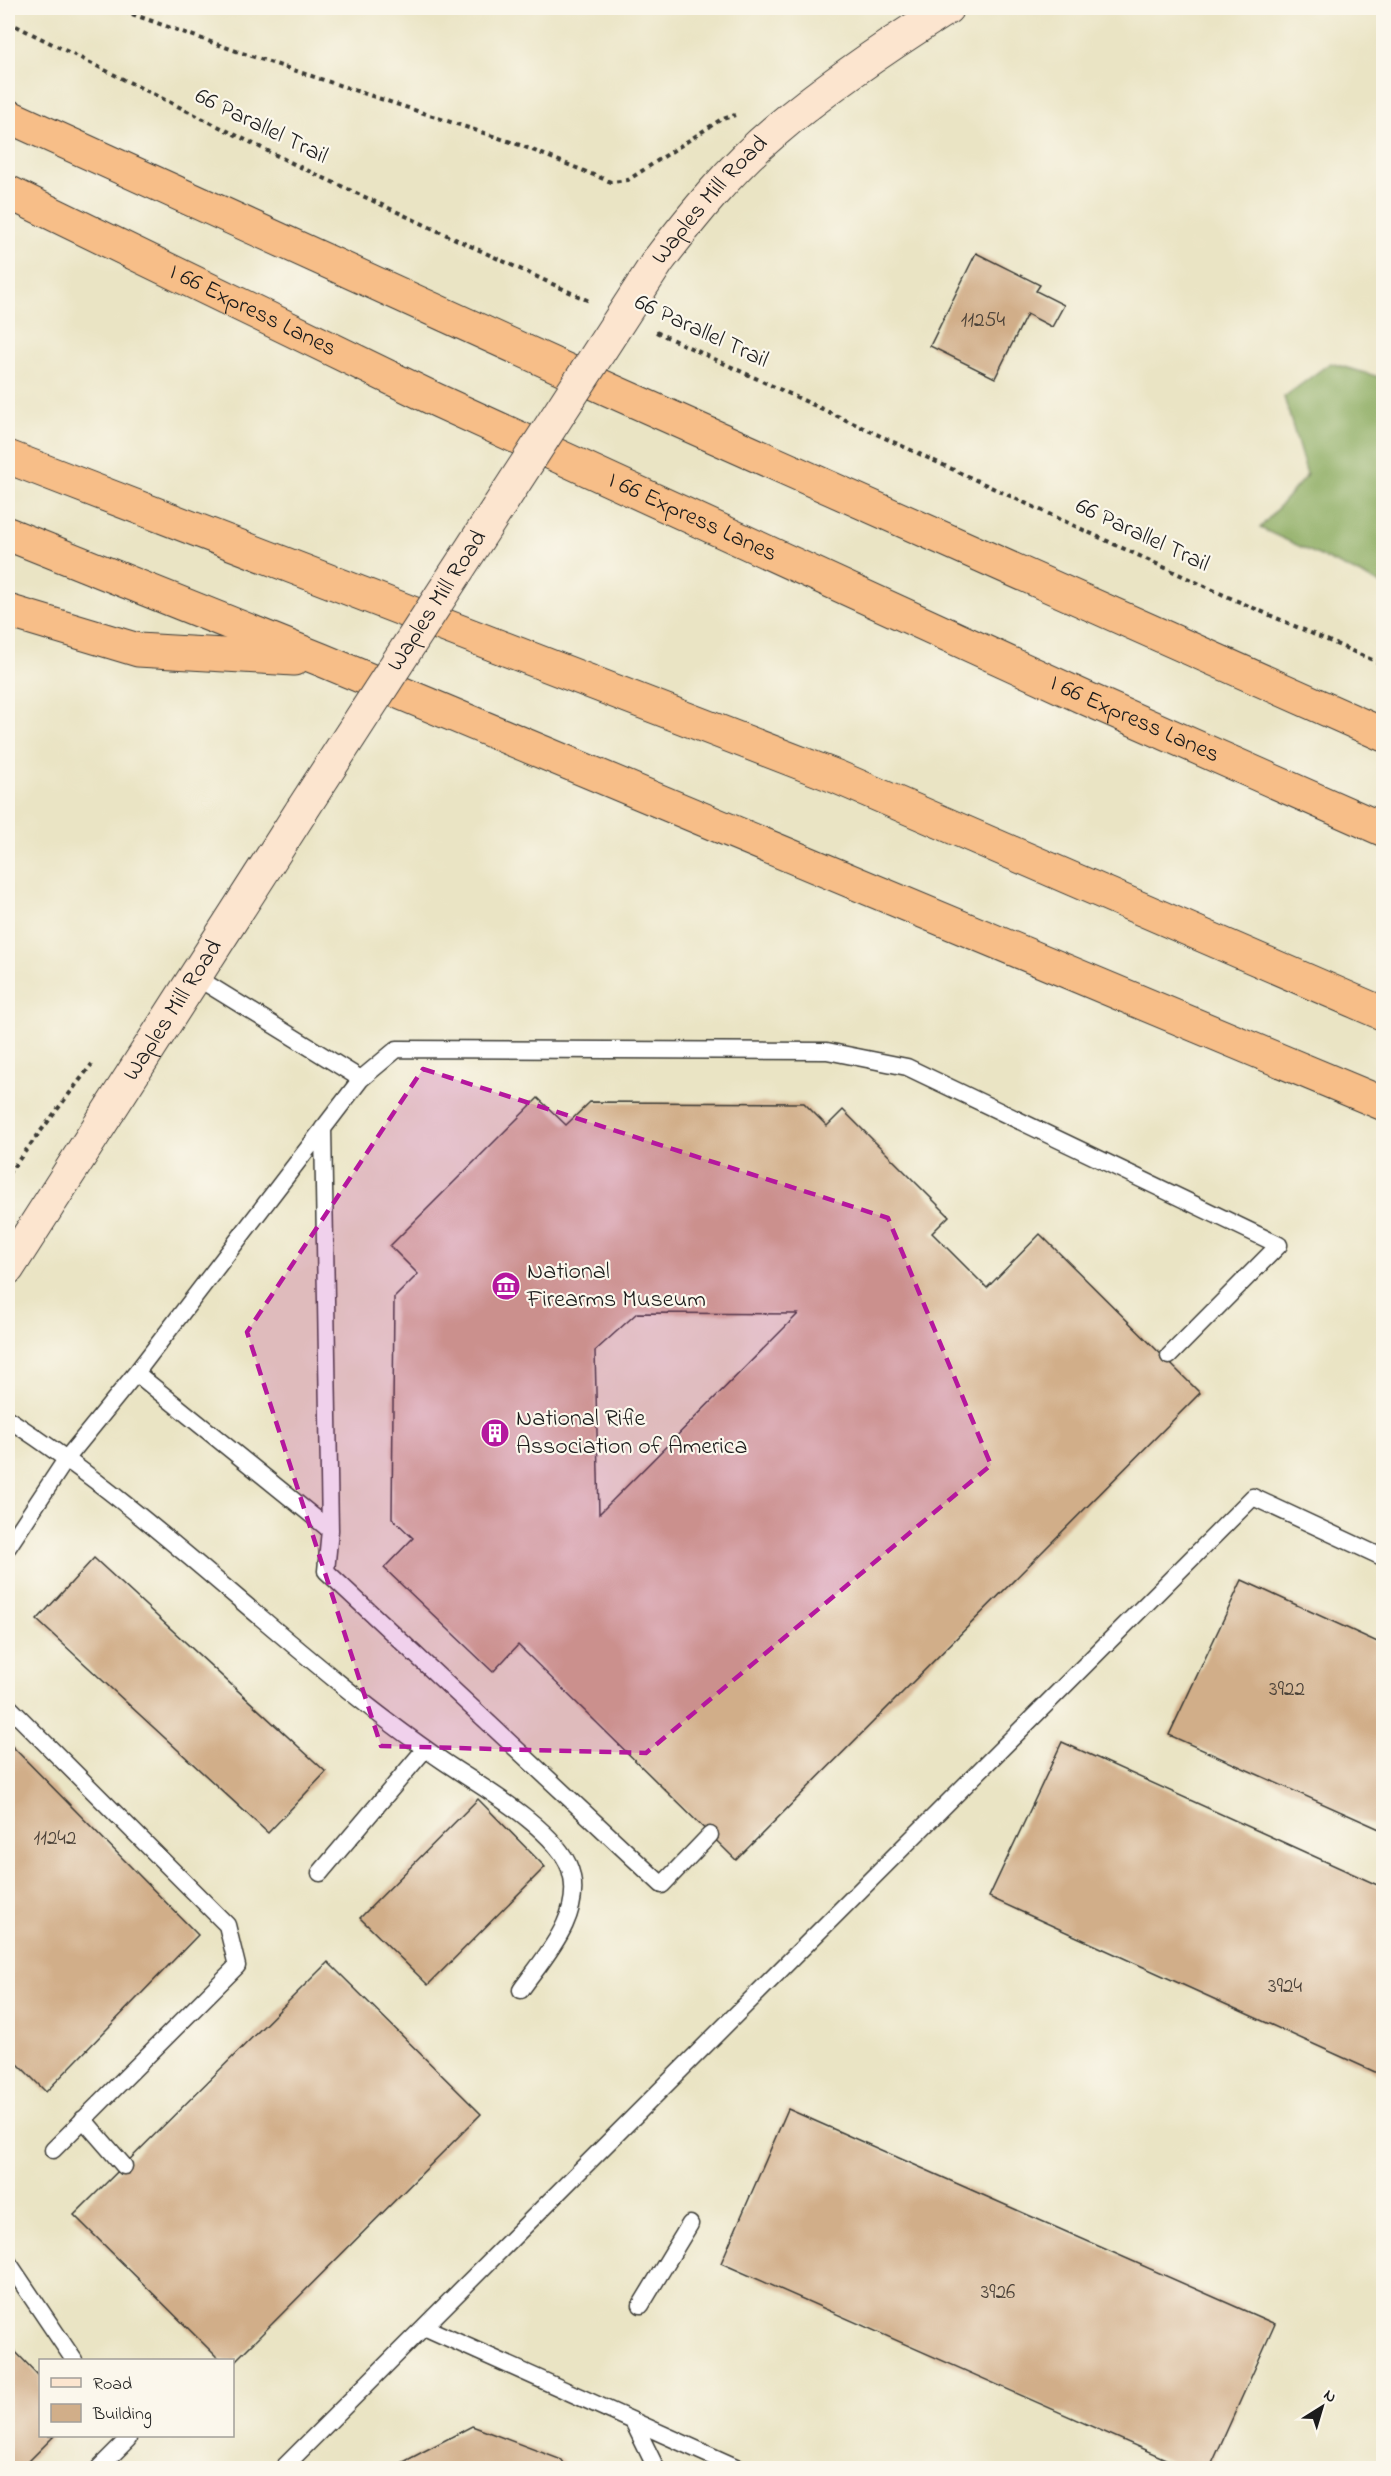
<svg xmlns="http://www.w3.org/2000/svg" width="1391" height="2476" font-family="'Indie Flower',sans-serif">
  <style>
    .forest { fill: #8aaa5e; stroke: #53633d; stroke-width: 1.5 }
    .building { fill: #d1ae89; fill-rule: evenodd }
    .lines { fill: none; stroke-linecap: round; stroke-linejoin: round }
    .service-casing { stroke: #3b3a35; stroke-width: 19 }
    .secondary-casing { stroke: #3b3a35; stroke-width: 35 }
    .motorway-casing { stroke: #3b3a35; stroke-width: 35 }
    .path { stroke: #3b3a35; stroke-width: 4; stroke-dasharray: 4.5 4.5; stroke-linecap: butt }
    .service { stroke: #fff; stroke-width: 16 }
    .secondary { stroke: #fce5cf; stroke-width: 33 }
    .motorway { stroke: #f7be88; stroke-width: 33 }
    .secondary-bridge-casing { stroke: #3b3a35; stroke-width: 35; stroke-linecap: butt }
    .secondary-bridge { stroke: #fce5cf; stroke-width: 33 }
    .marked { fill: #b5179e; fill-opacity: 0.2; stroke: #b5179e; stroke-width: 4.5; stroke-dasharray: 12 8; stroke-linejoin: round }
    .labels { text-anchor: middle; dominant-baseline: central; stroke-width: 4.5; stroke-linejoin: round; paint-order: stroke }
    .number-label { font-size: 21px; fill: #494037 }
    .street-label { font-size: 24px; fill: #1c1c1c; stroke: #fbf7ec }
    .poi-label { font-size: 24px; fill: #1c1c1c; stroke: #fbf7ec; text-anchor: start }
  </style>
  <rect width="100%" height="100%" fill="#fbf7ec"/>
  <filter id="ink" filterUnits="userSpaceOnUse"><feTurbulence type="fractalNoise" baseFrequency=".0167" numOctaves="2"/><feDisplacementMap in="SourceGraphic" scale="12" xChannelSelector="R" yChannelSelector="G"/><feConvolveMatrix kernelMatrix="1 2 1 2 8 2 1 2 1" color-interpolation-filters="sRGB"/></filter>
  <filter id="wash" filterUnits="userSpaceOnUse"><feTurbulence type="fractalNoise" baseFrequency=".008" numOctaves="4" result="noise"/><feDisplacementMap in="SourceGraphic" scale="24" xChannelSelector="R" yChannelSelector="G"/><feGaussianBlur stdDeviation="1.35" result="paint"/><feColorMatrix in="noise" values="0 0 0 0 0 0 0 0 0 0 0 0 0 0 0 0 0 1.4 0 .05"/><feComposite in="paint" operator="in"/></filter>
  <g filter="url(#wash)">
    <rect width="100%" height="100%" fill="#eae4c4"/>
    <path class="forest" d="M1330 363 1383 378V585L1260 528 1307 475 1284 397Z"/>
    <g id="blocks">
      <path class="building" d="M976 253 1040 285 1036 291 1064 305 1052 327 1027 314 995 378 930 346Z
        M538 1098 566 1125 590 1102 804 1103 827 1126 843 1110 949 1216 932 1233 987 1288 1040 1234 1200 1393 736 1860 518 1645 493 1672 384 1568 413 1538 392 1518 394 1298 418 1274 390 1246ZM637 1313 798 1314 599 1514 595 1351Z
        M94 1558 326 1772 268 1833 37 1620Z
        M1242 1580 1384 1645V1831L1169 1735Z
        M8 1742 198 1935 46 2092 8 2054Z
        M1062 1742 1384 1888V2076L989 1897Z
        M478 1799 545 1867 428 1985 360 1918Z
        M328 1962 481 2114 232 2364V2360H220L74 2215Z
        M788 2109 1275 2324 1210 2468H1186L721 2263Z
        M8 2344 40 2377V2436H54L22 2468H8Z
        M472 2426 562 2460 567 2468H392Z"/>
    </g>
  </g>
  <g filter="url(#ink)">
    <use href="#blocks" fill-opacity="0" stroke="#3b3a35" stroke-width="1.5"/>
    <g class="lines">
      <g class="service-casing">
        <path id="service" d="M196 977 361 1079
          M323 1128 330 1530
          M136 1373 330 1530 326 1571 662 1885 710 1835
          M8 1419C163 1519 291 1657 443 1761 478 1785 556 1828 570 1869 585 1914 545 1956 521 1990
          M8 1547 67 1458 136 1373 361 1079 397 1049 827 1051 907 1067 1279 1245 1169 1356
          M8 1706 227 1925 237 1966 53 2150
          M320 1873 425 1749
          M83 2119 124 2166
          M8 2262 74 2360
          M641 2305 690 2224
          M424 2327 738 2468
          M633 2421 656 2468
          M99 2468 128 2439 125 2436
          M283 2468 1253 1497 1384 1558"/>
      </g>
      <g class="secondary-casing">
        <g id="secondary">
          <path id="s1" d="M658 261C693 215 731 168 775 131 829 85 887 46 947 8"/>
          <path id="s2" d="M8 1268 302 810"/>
        </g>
      </g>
      <g class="motorway-casing">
        <g id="motorway">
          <path d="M8 116 610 390 1384 735"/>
          <path id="s3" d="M8 192 434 399 1083 697 1384 830"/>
          <path d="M8 457 837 777 1384 1014"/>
          <path d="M8 534 322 660 1384 1104"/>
          <path d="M8 611 138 650 294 659"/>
        </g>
      </g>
      <path class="path" d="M115 8 245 54 520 145 611 182 628 180 720 120 735 115
        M8 22 298 166 589 301
        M656 332 1226 596 1384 665
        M8 1174 92 1064"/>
      <use href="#service" class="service"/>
      <use href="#secondary" class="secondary"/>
      <use href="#motorway" class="motorway"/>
      <g class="secondary-bridge-casing">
        <g id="secondary-bridge">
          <path id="s4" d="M302 810 658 261"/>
        </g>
      </g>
      <use href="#secondary-bridge" class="secondary-bridge"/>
    </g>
  </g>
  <path class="marked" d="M423 1069 888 1218 991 1465 646 1753 381 1746 247 1332Z"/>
  <defs>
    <g id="museum-disc" transform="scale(1.5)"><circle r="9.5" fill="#b5179e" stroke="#fbf7ec"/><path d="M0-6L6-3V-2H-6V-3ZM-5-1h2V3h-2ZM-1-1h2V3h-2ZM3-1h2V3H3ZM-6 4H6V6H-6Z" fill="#fff"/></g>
    <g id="building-disc" transform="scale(1.5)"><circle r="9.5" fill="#b5179e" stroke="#fbf7ec"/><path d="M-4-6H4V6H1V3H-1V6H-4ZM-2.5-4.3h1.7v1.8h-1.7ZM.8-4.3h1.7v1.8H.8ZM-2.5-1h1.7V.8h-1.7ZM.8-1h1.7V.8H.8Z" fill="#fff"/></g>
  </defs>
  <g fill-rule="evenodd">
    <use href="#museum-disc" x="506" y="1286"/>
    <use href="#building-disc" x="495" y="1433"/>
  </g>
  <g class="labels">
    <g class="number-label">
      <text x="983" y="321">11254</text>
      <text x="1287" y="1690">3922</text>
      <text x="55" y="1839">11242</text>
      <text x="1285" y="1987">3924</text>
      <text x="998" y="2293">3926</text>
    </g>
    <g class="street-label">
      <text transform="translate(261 127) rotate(26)">66 Parallel Trail</text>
      <text stroke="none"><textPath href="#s1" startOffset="80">Waples Mill Road</textPath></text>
      <text stroke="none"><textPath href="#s3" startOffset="272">I 66 Express Lanes</textPath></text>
      <text transform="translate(701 332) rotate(25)">66 Parallel Trail</text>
      <text stroke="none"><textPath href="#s3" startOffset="758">I 66 Express Lanes</textPath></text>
      <text transform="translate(1142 536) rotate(25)">66 Parallel Trail</text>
      <text stroke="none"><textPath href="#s4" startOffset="249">Waples Mill Road</textPath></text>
      <text stroke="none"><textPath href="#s3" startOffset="1244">I 66 Express Lanes</textPath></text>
      <text stroke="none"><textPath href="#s2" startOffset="306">Waples Mill Road</textPath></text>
    </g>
    <g class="poi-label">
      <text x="527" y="1272">National<tspan x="527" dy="28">Firearms Museum</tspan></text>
      <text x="516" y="1419">National Rifle<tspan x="516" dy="28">Association of America</tspan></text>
    </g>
  </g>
  <rect width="1391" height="2476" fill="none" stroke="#fbf7ec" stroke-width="30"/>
  <rect x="39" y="2359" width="195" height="78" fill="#fbf7ec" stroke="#a29f99" stroke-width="1.5"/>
  <rect x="51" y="2378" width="30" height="9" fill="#fce5cf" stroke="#a29f99" stroke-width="1.5"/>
  <text x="93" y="2389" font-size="18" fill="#1c1c1c">Road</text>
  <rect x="51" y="2404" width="30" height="18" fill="#d1ae89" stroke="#a29f99" stroke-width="1.5"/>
  <text x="93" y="2419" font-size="18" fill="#1c1c1c">Building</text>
  <g transform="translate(1322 2407) rotate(37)" stroke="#fbf7ec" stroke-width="4.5" paint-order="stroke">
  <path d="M0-4.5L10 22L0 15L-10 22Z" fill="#1c1c1c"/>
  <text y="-9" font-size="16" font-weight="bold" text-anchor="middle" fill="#1c1c1c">N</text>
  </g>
</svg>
